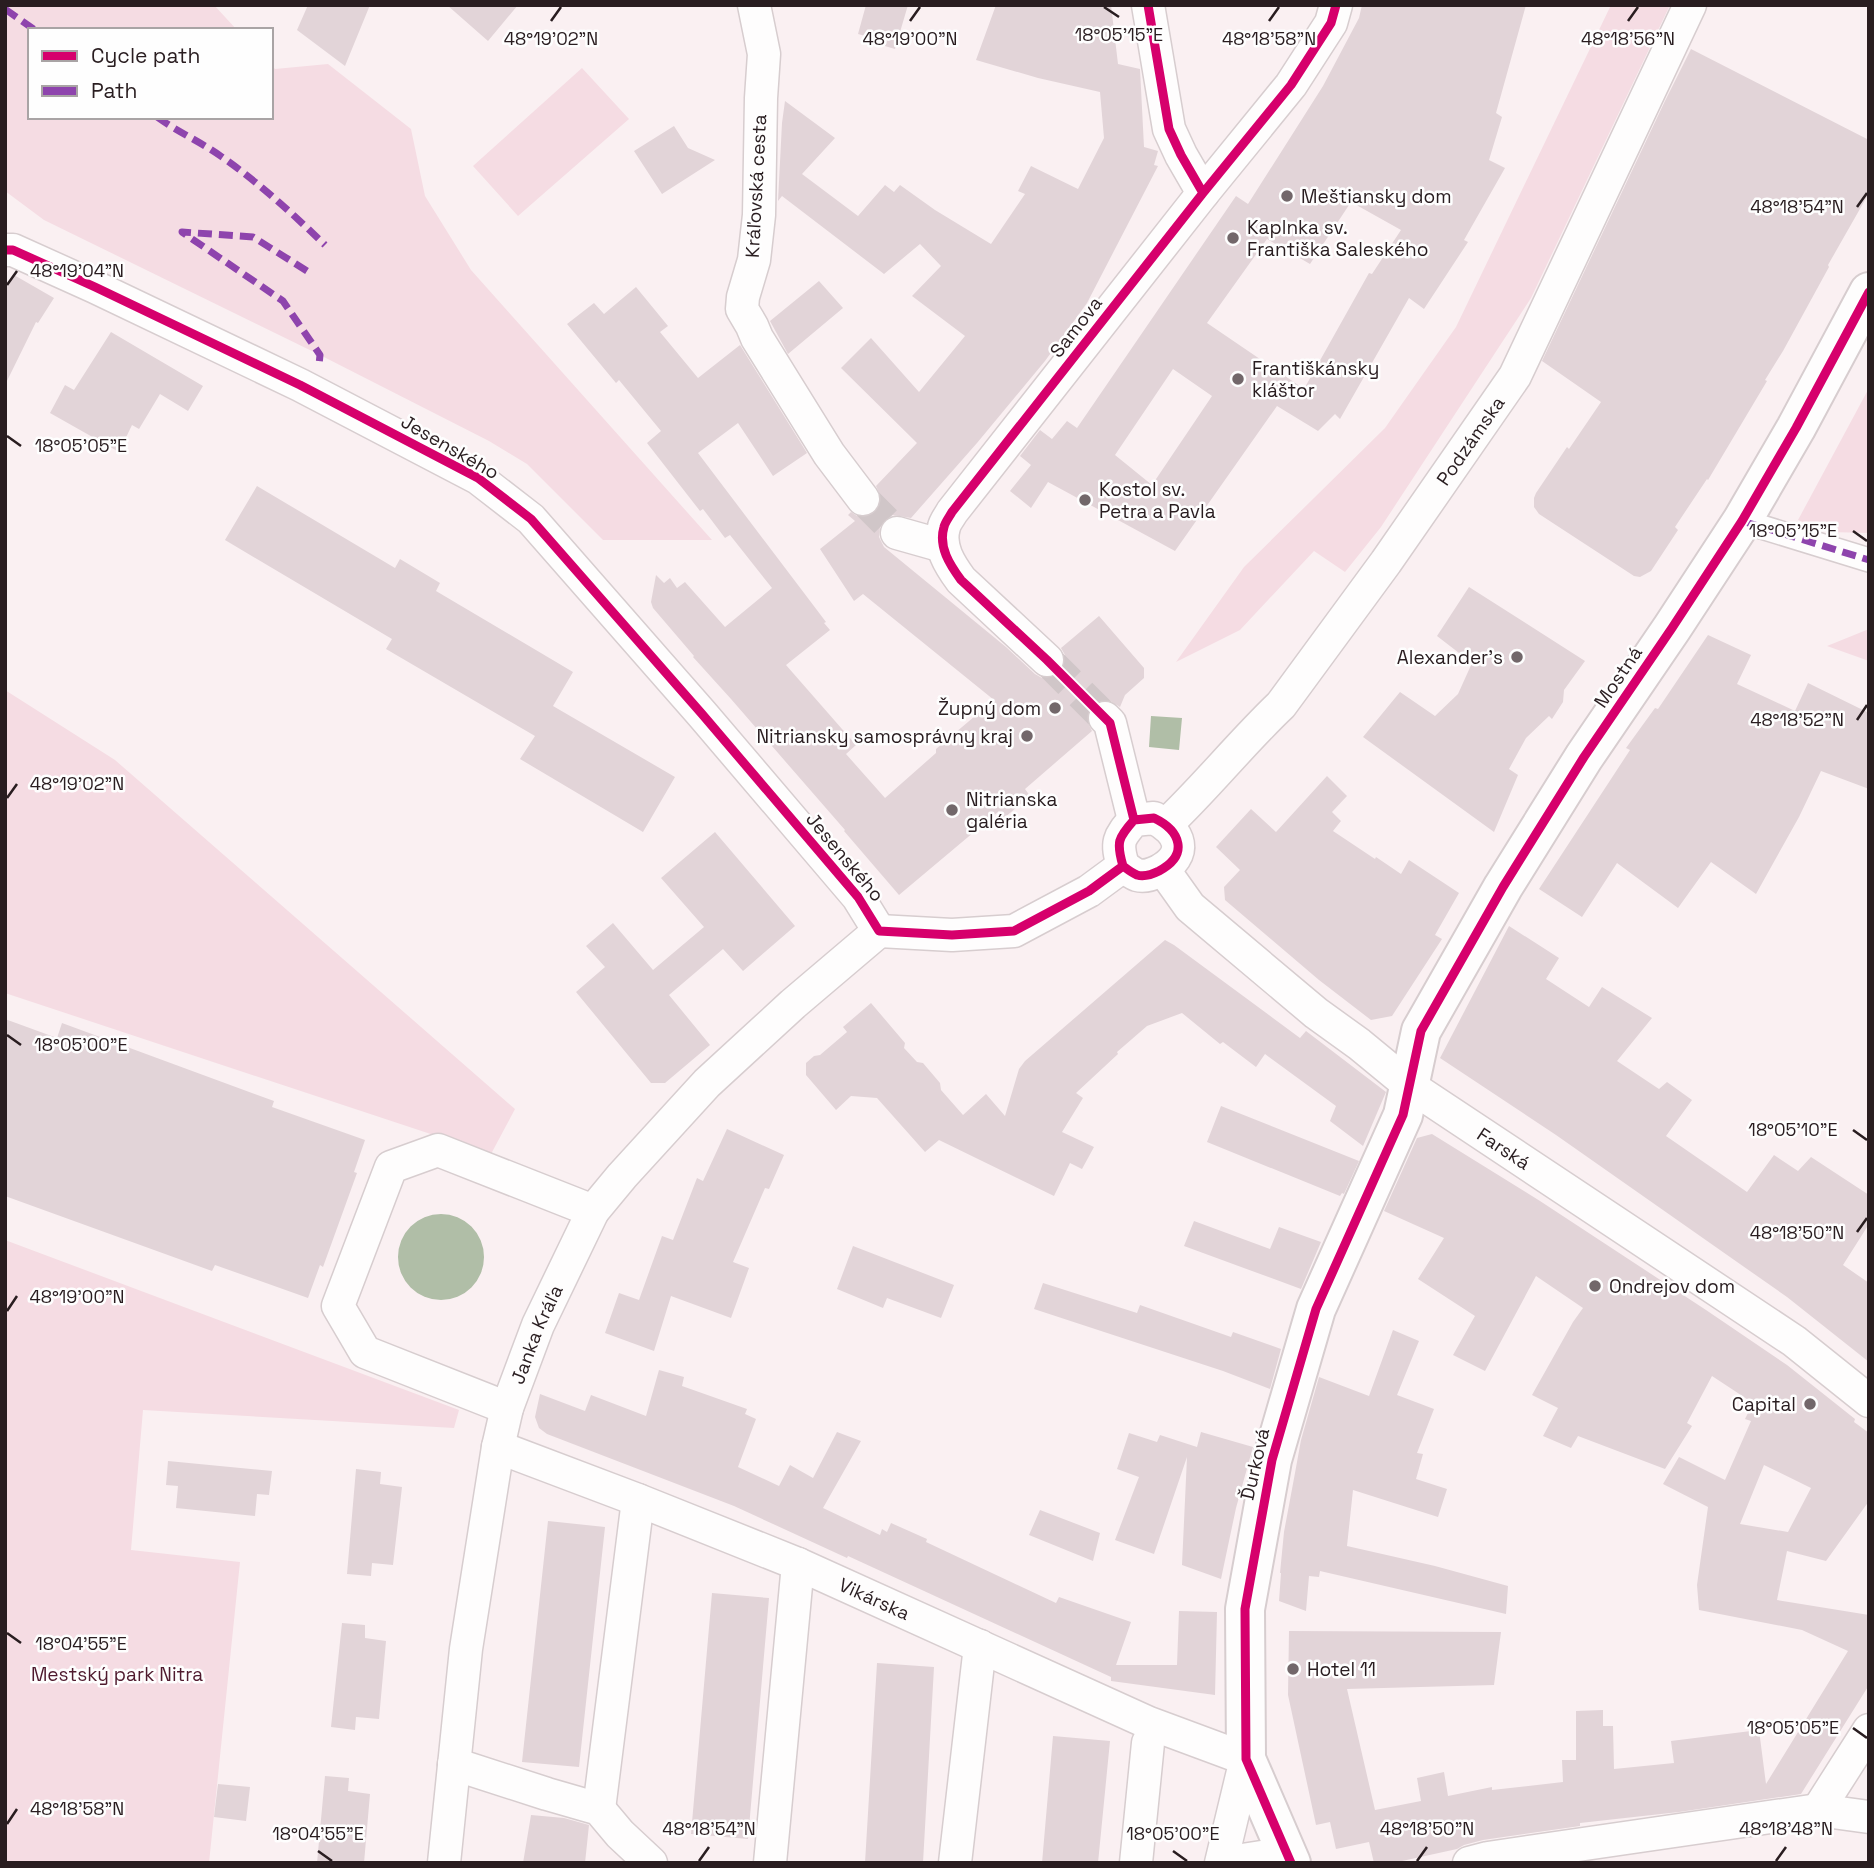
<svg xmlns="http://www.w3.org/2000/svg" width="1874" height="1868" font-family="'Space Grotesk',sans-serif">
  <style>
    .green { fill: #f5dce3 }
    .water { fill: #b0bea7 }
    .building { fill: #e2d4d8; fill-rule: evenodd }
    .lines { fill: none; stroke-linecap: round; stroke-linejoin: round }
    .minor-tunnel { stroke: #d0c6c8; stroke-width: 32; stroke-dasharray: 32 16; stroke-linecap: butt }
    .pedestrian-casing { stroke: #d7cdcf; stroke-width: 26 }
    .minor-casing { stroke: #d7cdcf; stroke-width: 35 }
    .tertiary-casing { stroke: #d7cdcf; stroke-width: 42 }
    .pedestrian { stroke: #fefdfd; stroke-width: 23 }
    .minor { stroke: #fefdfd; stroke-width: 32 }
    .tertiary { stroke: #fefdfd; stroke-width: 38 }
    .quiet { stroke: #8e44ad; stroke-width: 7; stroke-dasharray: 14 7; stroke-linecap: butt }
    .cycleway-casing { stroke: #fefefe; stroke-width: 13 }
    .cycleway { stroke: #d6006c; stroke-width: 9 }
    .ticks { fill: none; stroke: #291d20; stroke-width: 2.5 }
    .poi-dot { fill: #72676a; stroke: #fefefe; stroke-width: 2.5 }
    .labels { text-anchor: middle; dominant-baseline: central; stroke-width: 5; stroke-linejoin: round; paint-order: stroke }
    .street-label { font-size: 19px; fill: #291d20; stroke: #fefefe }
    .poi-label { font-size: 19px; fill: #291d20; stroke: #fefefe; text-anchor: start }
    .park-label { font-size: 19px; fill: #4f1a2e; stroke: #fefefe }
    .ticks-label { font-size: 18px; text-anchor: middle; fill: #291d20; stroke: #fefefe; stroke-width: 5; stroke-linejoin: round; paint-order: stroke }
  </style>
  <rect width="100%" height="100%" fill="#faf0f2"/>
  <path class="green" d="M5 5H214L237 30H30V117H271V65L275 69 328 64 411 129 425 196 471 270 712 540H603L527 464 489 441 320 355 44 220 5 191Z
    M1611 5H1670L1531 298 1381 527 1345 572 1314 551 1240 630 1176 662 1244 567 1385 428 1456 327Z
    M582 68 629 119 518 216 473 166Z
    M1869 388V533L1829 532 1798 520Z
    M1869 629V661L1827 646Z
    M5 690 115 760 515 1109 491 1154 5 993Z
    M5 1240 459 1410 454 1428 143 1410 131 1550 240 1562 209 1863H5Z"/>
  <path class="water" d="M1151 716 1182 718 1179 750 1149 747Z
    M398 1257a43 43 0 1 1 86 0a43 43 0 1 1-86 0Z"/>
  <path class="building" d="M308 5H370L345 66 297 30Z
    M447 5H518L488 41Z
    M866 5H908L895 49 868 41 869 37 858 34Z
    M996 5H1111L1118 64 1140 69 1144 147 1158 151 1154 165 1158 166 1087 303 1045 361 977 443 911 518 893 515 885 519 880 527 879 537 884 547 1006 647 1035 674 1042 678H1052L1060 673 1065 663V655L1061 648 1099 616 1144 668V678L1125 695 1120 707 1109 700 1100 701 1093 705 1087 714 1088 723 1092 731 1025 789 1030 796 1004 818 999 811 899 895 844 831 845 830 731 699 693 657 694 656 653 608 651 602 656 575 664 583 670 578 677 588 685 582 725 627 772 588 730 535 725 538 703 509 700 511 647 443 661 431 619 380 616 383 567 324 594 303 604 314 636 287 668 326 660 332 698 378 740 345 807 453 773 476 738 423 698 453 826 622 824 623 830 630 786 665 856 745 846 754 885 798 936 753V749L994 700 863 594 854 601 820 549 855 521 848 515 851 512 857 516 865 517 875 513 880 507 881 497 876 486 917 443 841 368 871 338 919 392 965 336 912 296 941 266 920 244 884 274 782 196 778 201 782 123 785 101 835 138 802 174 858 216 885 185 894 192 900 185 935 210 991 244 1025 194 1018 191 1031 166 1078 189 1104 138 1100 92 1038 78 976 60Z
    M1362 5H1526L1496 113 1502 117 1489 160 1505 168 1464 240 1468 242 1424 309 1409 298 1340 419 1335 414 1318 431 1277 406 1175 551 1048 482 1031 508 1010 491 1031 465 1020 456 1040 430 1052 439 1067 421 1077 428 1236 196 1248 204 1323 86 1359 18ZM1351 202 1401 230 1372 274 1369 273 1304 389 1207 323 1267 239 1310 264ZM1173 369 1212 396 1152 485 1115 455Z
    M1691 49 1869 140V193L1828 265 1829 267 1783 351 1765 380 1767 381 1708 480 1707 479 1675 527 1678 530 1651 571 1640 577 1634 576 1539 514 1534 507V498L1536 493 1567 447 1569 449 1601 402 1542 361 1665 101Z
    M674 126 688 148 715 160 662 194 634 151Z
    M14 275 54 298 38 323 36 322 5 385V290Z
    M819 281 843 308 788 354 770 321Z
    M111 332 203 386 188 411 160 394 139 429 132 425 119 452 50 413 65 385 74 390Z
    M257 486 395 568 400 559 440 583 436 591 573 672 553 706 675 777 643 832 520 759 535 736 386 649 392 639 225 540Z
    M1469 587 1585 661 1564 690 1563 702 1552 719 1549 716 1526 738 1509 769 1518 775 1494 832 1363 737 1400 692 1435 716 1458 694 1472 663 1437 636Z
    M1708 635 1751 655 1737 684 1795 711 1808 683 1869 713V789L1821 771 1799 817 1756 894 1711 862 1678 908 1617 863 1582 917 1539 889 1630 750 1626 748 1655 708 1658 709Z
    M1327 776 1347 796 1332 812 1341 821 1333 831 1375 859 1376 857 1401 874 1409 860 1459 893 1435 935 1442 939 1392 1016 1371 1020 1319 980 1225 900 1224 887 1240 870 1216 847 1251 809 1276 832Z
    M715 832 795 926 743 971 723 949 669 995 710 1045 665 1083H651L576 992 605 967 586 946 613 923 653 970 704 927 661 878Z
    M1509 926 1559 958 1546 979 1589 1007 1602 987 1652 1018 1617 1061 1659 1089 1667 1082 1692 1100 1666 1136 1747 1192 1774 1155 1798 1171 1811 1157 1869 1195V1224L1843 1265 1869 1283V1362L1787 1297 1556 1135 1440 1058Z
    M1165 940 1174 945 1300 1038 1306 1031 1386 1092 1363 1146 1330 1121 1336 1106 1265 1054 1256 1067 1223 1042 1220 1044 1182 1013 1147 1026 1117 1052 1118 1054 1076 1093 1083 1098 1062 1132 1094 1147 1082 1169 1070 1163 1054 1196 939 1140 925 1152 877 1098 851 1096 836 1110 806 1075V1063L814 1056 820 1055 847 1032 843 1027 871 1003 905 1043 904 1048 917 1062 923 1063 940 1083 941 1090 963 1115 986 1094 1005 1116 1019 1069 1025 1061Z
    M5 1019 57 1038 62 1023 274 1101 272 1107 365 1140 354 1172 357 1173 323 1267 320 1265 308 1298 215 1265 212 1271 5 1196Z
    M1221 1106 1359 1161 1344 1194 1342 1193 1340 1196 1207 1142Z
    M727 1129 784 1155 769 1189 765 1188 733 1262 749 1268 731 1318 671 1296 654 1351 605 1333 619 1293 639 1300 662 1236 673 1240 697 1178 703 1181Z
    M1432 1134 1540 1201 1706 1310 1787 1365 1855 1419 1854 1422 1869 1433V1501L1826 1561 1787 1551 1777 1600 1869 1615V1685L1801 1794 1679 1812 1580 1823V1826L1483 1840 1464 1845 1457 1849 1393 1863H1374L1369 1842 1336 1849 1330 1822 1316 1825 1288 1695 1289 1631 1501 1632 1494 1685 1347 1689 1375 1810 1421 1801 1417 1778 1444 1772 1448 1796 1492 1787V1790L1563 1782 1562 1760H1576V1711L1603 1710V1726H1613L1614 1769 1674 1763 1671 1741 1759 1730 1766 1784 1848 1651 1802 1630 1699 1610 1697 1585 1708 1507 1663 1484 1679 1457 1725 1480 1751 1421 1745 1419 1753 1403 1712 1376 1687 1423 1692 1426 1665 1469 1578 1436 1571 1448 1543 1436 1558 1408 1532 1395 1573 1322 1583 1308 1536 1276 1485 1371 1453 1355 1475 1316 1418 1279 1444 1238 1384 1211 1417 1138ZM1764 1465 1811 1488 1788 1532 1740 1524Z
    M1194 1221 1270 1249 1279 1227 1321 1242 1301 1289 1184 1246Z
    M853 1246 954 1285 941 1318 887 1298 883 1308 837 1289Z
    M1043 1283 1137 1313 1140 1305 1231 1337 1233 1332 1281 1349 1270 1389 1223 1371 1034 1309Z
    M1393 1330 1419 1341 1397 1395 1434 1409 1417 1453 1423 1454 1416 1479 1447 1489 1438 1517 1353 1490 1347 1546 1435 1566 1508 1586 1506 1614 1320 1571 1319 1577 1309 1576 1306 1611 1279 1601 1281 1573H1280L1284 1532 1295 1473 1301 1440 1319 1377 1369 1396Z
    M659 1370 684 1377 682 1386 747 1409 745 1414 756 1419 738 1467 779 1486 790 1465 813 1478 837 1432 861 1441 823 1508 880 1535 882 1529 887 1532 891 1523 927 1539 926 1542 1056 1603 1059 1597 1131 1622 1116 1665H1177L1179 1611 1217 1612 1215 1695 1111 1681V1677L848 1556 847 1558 734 1506 547 1434 539 1428 535 1417 540 1394 585 1411 591 1395 646 1416Z
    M1201 1432 1253 1447 1236 1508 1221 1579 1182 1565 1187 1457 1154 1554 1115 1540 1139 1477 1117 1469 1129 1433 1157 1442 1160 1435 1197 1447Z
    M168 1461 272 1471 269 1495 257 1494 255 1516 176 1508 178 1486 166 1485Z
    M356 1469 381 1472 380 1484 402 1487 393 1565 372 1563 371 1576 347 1574Z
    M1040 1510 1100 1533 1093 1561 1029 1535Z
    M548 1521 605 1527 579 1767 522 1762Z
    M712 1593 769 1598 748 1839 691 1834Z
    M342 1623 365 1625V1638L386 1641 379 1719 356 1717 355 1730 331 1727Z
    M877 1663 934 1667 923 1863H865Z
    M1053 1736 1110 1741 1098 1863H1042Z
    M325 1776 349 1778 348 1791 370 1794 364 1863H317Z
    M218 1784 250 1787 246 1821 214 1817Z
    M531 1815 564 1818 589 1825 585 1863H523Z"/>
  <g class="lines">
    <path class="minor-tunnel" d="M863 499 897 533
      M1047 660 1105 718"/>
    <g class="pedestrian-casing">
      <path id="pedestrian" d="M1742 521 1869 560"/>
    </g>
    <g class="minor-casing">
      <g id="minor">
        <path d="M754 5 764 54 761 98 759 215 754 260 743 297 742 309 752 326 757 338 829 454 863 499"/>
        <path d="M1148 5 1169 129 1181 155 1203 193"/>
        <path d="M5 250H13L95 287 300 385 478 478 531 519 702 714 858 897 879 931"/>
        <path d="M897 533 943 546"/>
        <path d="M1047 660 961 580C950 565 938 547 944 527 945 522 950 516 952 512L1203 193 1291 85 1331 23 1336 5"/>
        <path d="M1105 718 1110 723 1134 820"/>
        <path d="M1154 818C1181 831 1189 855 1159 871 1153 874 1144 877 1137 875 1132 873 1127 869 1123 866 1116 842 1118 838 1134 820Z"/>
        <path id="s1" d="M1167 824C1207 786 1241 743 1281 705L1386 562 1515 376 1690 5"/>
        <path id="s2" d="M1163 869 1190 907 1316 1013 1359 1044 1410 1086 1794 1341 1869 1401"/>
        <path d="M879 931 952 935 1014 931 1089 891 1123 866"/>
        <path d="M507 1408 365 1352 338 1306 391 1167 438 1150 593 1211"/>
        <path id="s3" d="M498 1447 638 1500 798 1564 1149 1723 1246 1759 1221 1863"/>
        <path d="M454 1764 547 1794 599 1809 620 1834 651 1863"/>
        <path d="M599 1809 638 1500"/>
        <path d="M1818 1810 1869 1730"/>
        <path id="s4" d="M444 1863 466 1649 498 1447 507 1408 538 1325 593 1211 622 1176 707 1083 793 1004 879 931"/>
        <path d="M770 1863 798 1564"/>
        <path d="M955 1863 980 1646"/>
        <path d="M1136 1863 1148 1743"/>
        <path d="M1223 1863 1287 1853"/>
        <path d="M1469 1863 1488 1858 1818 1810 1869 1817"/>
      </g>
    </g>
    <g class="tertiary-casing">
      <path id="tertiary" d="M1291 1863 1246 1759 1245 1609 1272 1460 1316 1309 1403 1115 1421 1031 1503 887 1584 757 1672 628 1742 521 1796 428 1869 292"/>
    </g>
    <use href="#pedestrian" class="pedestrian"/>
    <use href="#minor" class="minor"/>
    <use href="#tertiary" class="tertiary"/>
    <path class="quiet" d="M5 9 35 30
      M157 117C178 132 201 142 222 157 259 183 292 213 325 245
      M307 271 253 237 182 232 283 301 320 355 319 365
      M1742 521 1869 560"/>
    <g class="cycleway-casing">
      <path id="cycleway" d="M1148 5 1169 129 1181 155 1203 193
        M5 250H13L95 287 300 385 478 478 531 519 702 714 858 897 879 931 952 935 1014 931 1089 891 1123 866
        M1154 818C1181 831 1189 855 1159 871 1153 874 1144 877 1137 875 1132 873 1127 869 1123 866 1116 842 1118 838 1134 820Z
        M1134 820 1110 723 1047 660 961 580C950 565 938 547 944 527 945 522 950 516 952 512L1203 193 1291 85 1331 23 1336 5
        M1291 1863 1246 1759 1245 1609 1272 1460 1316 1309 1403 1115 1421 1031 1503 887 1584 757 1672 628 1742 521 1796 428 1869 292"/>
    </g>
    <use href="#cycleway" class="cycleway"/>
  </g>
  <path class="ticks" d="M1104 7 1119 17M551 21 561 7M910 21 920 7M1269 21 1279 7M1628 21 1638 7M1857 207 1867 193M7 285 17 271M7 436 21 446M1853 531 1867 541M1857 720 1867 705M7 798 17 784M7 1035 21 1045M1853 1130 1867 1140M1857 1232 1867 1218M7 1311 17 1296M7 1633 21 1643M1853 1728 1867 1738M7 1824 17 1809M318 1851 332 1861M1173 1851 1187 1861M699 1861 709 1847M1417 1861 1427 1847M1776 1861 1786 1847"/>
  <g class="poi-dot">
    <circle cx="1287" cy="196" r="7"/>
    <circle cx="1233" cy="238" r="7"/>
    <circle cx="1238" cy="379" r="7"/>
    <circle cx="1085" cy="500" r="7"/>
    <circle cx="1517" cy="657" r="7"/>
    <circle cx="1055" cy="708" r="7"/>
    <circle cx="1027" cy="736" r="7"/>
    <circle cx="952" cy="810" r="7"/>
    <circle cx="1595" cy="1286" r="7"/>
    <circle cx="1810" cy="1404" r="7"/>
    <circle cx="1293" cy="1669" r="7"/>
  </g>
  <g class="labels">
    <g class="street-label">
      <text transform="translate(756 186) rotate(-87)">Kráľovská cesta</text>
      <text transform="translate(1076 327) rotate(-52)">Samova</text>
      <text stroke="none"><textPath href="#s1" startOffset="490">Podzámska</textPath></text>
      <text transform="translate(450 447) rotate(30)">Jesenského</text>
      <text transform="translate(1618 677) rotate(-56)">Mostná</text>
      <text transform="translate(845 857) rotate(50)">Jesenského</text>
      <text stroke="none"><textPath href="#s2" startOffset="443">Farská</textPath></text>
      <text stroke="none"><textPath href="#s4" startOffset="539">Janka Kráľa</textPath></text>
      <text transform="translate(1255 1464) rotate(-77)">Ďurková</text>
      <text stroke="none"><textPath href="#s3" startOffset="406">Vikárska</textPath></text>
    </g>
    <g class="poi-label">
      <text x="1301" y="196">Meštiansky dom</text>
      <text x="1247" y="227">Kaplnka sv.<tspan x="1247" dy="22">Františka Saleského</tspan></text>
      <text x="1252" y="368">Františkánsky<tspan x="1252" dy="22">kláštor</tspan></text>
      <text x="1099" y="489">Kostol sv.<tspan x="1099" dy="22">Petra a Pavla</tspan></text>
      <text x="1503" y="657" text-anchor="end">Alexander's</text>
      <text x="1041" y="708" text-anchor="end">Župný dom</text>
      <text x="1013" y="736" text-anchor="end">Nitriansky samosprávny kraj</text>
      <text x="966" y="799">Nitrianska<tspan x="966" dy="22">galéria</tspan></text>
      <text x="1609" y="1286">Ondrejov dom</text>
      <text x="1796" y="1404" text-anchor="end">Capital</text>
      <text x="1307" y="1669">Hotel 11</text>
    </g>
    <g class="park-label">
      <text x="117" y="1674">Mestský park Nitra</text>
    </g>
  </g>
  <g class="ticks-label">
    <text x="1119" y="41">18°05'15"E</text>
    <text x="551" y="45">48°19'02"N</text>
    <text x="910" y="45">48°19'00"N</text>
    <text x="1269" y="45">48°18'58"N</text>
    <text x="1628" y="45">48°18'56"N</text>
    <text x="1797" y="213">48°18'54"N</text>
    <text x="77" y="277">48°19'04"N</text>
    <text x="81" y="452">18°05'05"E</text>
    <text x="1793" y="537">18°05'15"E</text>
    <text x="1797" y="726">48°18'52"N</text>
    <text x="77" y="790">48°19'02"N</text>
    <text x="81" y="1051">18°05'00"E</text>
    <text x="1793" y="1136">18°05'10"E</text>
    <text x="1797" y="1239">48°18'50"N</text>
    <text x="77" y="1303">48°19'00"N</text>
    <text x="81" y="1650">18°04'55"E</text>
    <text x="1793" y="1734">18°05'05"E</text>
    <text x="77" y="1815">48°18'58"N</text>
    <text x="709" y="1835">48°18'54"N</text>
    <text x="1427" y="1835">48°18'50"N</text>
    <text x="1786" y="1835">48°18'48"N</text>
    <text x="318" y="1840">18°04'55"E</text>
    <text x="1173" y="1840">18°05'00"E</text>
  </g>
  <rect width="1874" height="1868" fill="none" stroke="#291d20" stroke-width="14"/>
  <rect x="28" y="28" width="245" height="91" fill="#fefefe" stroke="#a9a4a5" stroke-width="2"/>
  <rect x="42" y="51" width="35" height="10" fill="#d6006c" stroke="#a9a4a5" stroke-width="2"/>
  <text x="91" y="63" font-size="21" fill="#291d20">Cycle path</text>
  <rect x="42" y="86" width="35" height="10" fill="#8e44ad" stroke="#a9a4a5" stroke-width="2"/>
  <text x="91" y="98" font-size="21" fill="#291d20">Path</text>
</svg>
